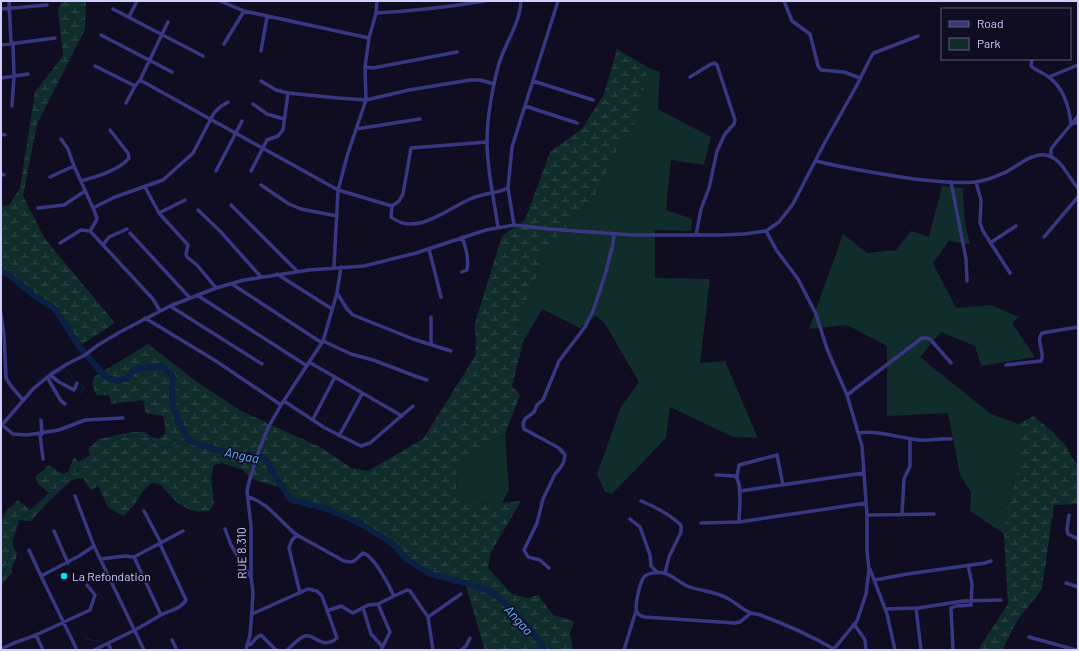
<svg xmlns="http://www.w3.org/2000/svg" width="1079" height="651" font-family="Barlow,sans-serif">
  <style>
    .green { fill: #102c2b }
    .wetland { fill: url(#wetland-marsh) }
    .lines { fill: none; stroke-linecap: round; stroke-linejoin: round }
    .stream { stroke: #0a2044; stroke-width: 1 }
    .river { stroke: #0a2044; stroke-width: 6 }
    .minor { stroke: #393782; stroke-width: 3.5 }
    .poi-dot { fill: #00e4f9; stroke: #100d22; stroke-width: 1.5 }
    .labels { text-anchor: middle; dominant-baseline: central; stroke-width: 3.5; stroke-linejoin: round; paint-order: stroke }
    .street-label { font-size: 12px; fill: #d3ceff; stroke: #100d22 }
    .poi-label { font-size: 12px; fill: #d3ceff; stroke: #100d22; text-anchor: start }
    .water-label { font-size: 13px; font-style: italic; fill: #5cb6ff; stroke: #100d22 }
  </style>
  <defs>
    <pattern id="wetland-marsh" width="20" height="14" patternUnits="userSpaceOnUse"><rect width="20" height="14" fill="#102c2b"/><path d="M1 5h8M5 5V1M11 12h8M15 12V8" fill="none" stroke="#32494b"/></pattern>
  </defs>
  <rect width="100%" height="100%" fill="#100d22"/>
  <path class="green" d="M647 67 660 72 658 109 711 137 704 165 671 160 666 210 692 219 691 231 655 230V278L710 279 700 363 725 361 758 438 733 437 670 407 666 438 612 494 605 492 597 474 621 407 639 382 605 324 596 316 580 328 542 309 523 342 517 333 520 314 536 280 541 254 601 188 612 160 621 142 633 127 643 99Z
    M942 186 963 188 965 224 970 244 949 241 933 263 956 308 991 305 1019 317 1012 323 1035 357 981 366 975 346 941 332 920 357 991 414 1019 424V467L1007 506 1004 534 970 511 971 492 960 475 948 413 887 416V346L847 325 809 329 843 234 867 253 896 250 911 231 929 237Z
    M505 434 509 490 502 503 465 502 456 488 458 467 473 452Z"/>
  <path class="wetland" d="M62 1H86L85 29 37 124 23 196 45 239 115 323 79 346 55 309 33 295 8 274 1 272V206L9 205 20 188 35 92 63 56 58 9Z
    M617 49 647 67 643 99 633 127 621 142 612 160 601 188 541 254 536 280 520 314 517 333 523 342 512 386 520 395 505 434 473 452 458 467 456 488 465 502 502 503 521 501 490 554 488 568 512 594 527 598 538 595 553 615 574 621 570 633 573 650H485L465 583 430 574 406 559 393 544 361 524 328 509 292 501 289 498 283 488 265 483 250 478 243 470 222 463 214 465 211 476 214 504 209 511C184 514 175 501 160 484L152 483 143 491 134 505 123 516 108 507 98 486 91 490 83 478 72 480 48 502 31 521 18 520 19 522 13 540V547L17 552 16 559 12 566V573L1 585V521L6 511 18 500 30 510 49 493 38 484 35 477 49 465 62 474 68 472 74 457 78 462 90 455 88 449 99 439 132 432H145L151 437 159 439 165 434V425L163 416 146 413 143 400 111 404 109 395H97C93 390 91 383 94 377L148 344 196 381 241 411 322 448 351 468 368 471 423 439 476 355 475 323 502 236 525 220 550 152 582 129 604 94Z
    M1033 416C1045 425 1057 435 1066 446 1070 452 1072 460 1078 464V504L1054 505 1042 589 1017 621 1002 650H978L1008 604 1004 534 1007 506 1019 467V424Z"/>
  <g class="lines">
    <path class="stream" d="M53 376 65 369 73 379 83 386V390L80 394
      M35 383 53 370 54 367
      M1 579 9 559 12 539 19 522 45 497 52 493 68 477 84 466 111 442 126 436 148 437 160 447H171L188 440
      M85 635 87 639 100 642"/>
    <path class="river" d="M1 272 8 274 33 295 55 309 79 346 102 373 108 378 119 381 127 378 135 369 162 366 173 377C171 400 172 408 182 428 184 431 185 436 188 439 192 444 232 454 240 455 249 456 256 453 264 457L289 498 292 500 328 509 361 524 393 544 406 559 430 574 466 583 492 592 523 620 541 644 544 650"/>
    <path class="minor" d="M9 1 11 43
      M220 1 244 11 369 38
      M784 1 792 21 810 34 818 66 821 70 844 72 860 78
      M1 9 47 5
      M113 9 203 56
      M376 13C413 11 448 7 485 1
      M129 17 137 1
      M101 35 172 72
      M224 44 244 11
      M1 45 55 38
      M261 51 267 17
      M1032 59 1031 66C1036 71 1044 73 1050 78 1064 89 1069 106 1071 124L1078 122
      M95 66 135 86
      M365 67 373 68 457 52
      M690 77 711 64 715 63 717 65 735 120 734 124 725 134 717 151 709 188 701 209 696 235
      M1049 77 1078 65
      M1 78 28 74
      M140 80 338 190 392 206
      M261 81 276 90 288 93 338 98 366 100 409 90 470 80H480L494 84
      M533 81 593 100
      M126 103 135 86 140 80 168 22
      M253 104 267 114 284 119
      M12 106 14 76 13 43
      M525 106 577 123
      M356 129 420 119
      M1 134 5 135
      M61 139 68 149 74 166 93 208 97 218 96 221 90 231
      M487 142 411 148 403 194 399 201 392 206 391 217C416 237 447 209 470 199 483 193 496 194 508 188
      M1051 157V149L1054 145 1078 116
      M816 161C848 169 881 174 914 179 934 181 955 184 975 182 986 181 997 176 1006 172 1018 166 1031 153 1045 155 1062 157 1068 178 1078 188
      M216 171 242 121
      M251 171 267 140 278 136 283 130 288 93
      M1 174 4 175
      M50 177 74 166
      M81 181C95 177 120 170 129 158L128 153 110 130
      M951 182 966 259 967 281
      M976 182 981 200 980 223 983 231 1010 273
      M261 185 289 204 301 209 337 216
      M145 187 159 213 188 245 186 254 187 257 197 265 216 288
      M231 205 297 271
      M38 208 64 205 85 191
      M93 208 115 197 163 180 193 153 214 113 220 107 228 102
      M198 210 220 231 261 277
      M159 213 185 200
      M514 225 508 188 512 147 558 1
      M498 227C494 199 487 170 487 142 487 117 492 91 498 67 504 44 520 25 521 1
      M766 231 777 251 798 279 816 314 827 349 847 395 862 446 867 515V551L869 569 866 594 857 621 833 650
      M130 233 190 298
      M462 237C466 248 469 258 467 270L462 272
      M1044 237 1078 197
      M60 243 81 230 90 231 153 299 160 311
      M990 243 1016 226
      M103 245 109 237 127 229
      M429 249 441 297
      M334 267 338 190 348 153 366 100 365 67 369 38 376 13 377 1
      M277 274 332 309
      M232 284 322 343
      M337 293 347 309 353 315 413 339 451 351
      M197 295 307 366
      M170 306 262 364
      M1 314 4 334 6 378 11 386 23 400
      M431 317V345
      M145 318 216 361 281 405
      M323 341 351 354 373 360 418 377 427 380
      M309 362 402 416
      M1006 365 1041 361C1046 352 1035 342 1042 333L1078 327
      M50 375 59 382 74 390 77 383
      M47 377 61 401 65 404
      M847 395 922 338H926L930 339 951 363
      M284 401 325 428 361 446 370 443 413 406
      M313 419 335 377
      M41 420 42 434
      M2 425 13 434 27 435 59 430 85 420 123 418
      M1 426 33 389 50 375 67 364 85 355 98 345 120 332 170 306 216 288 244 280 309 270 364 266 416 253 486 230 514 225 548 229 633 235H722L744 234 766 231 779 222 793 204 824 144 857 85 872 55 874 53 918 36
      M859 433C879 430 899 438 919 440 930 441 940 438 951 439
      M40 434 43 459
      M339 436 362 394
      M716 475 735 476C743 482 739 511 739 522
      M737 477 739 465 777 455 783 485
      M740 491 864 473
      M75 496 94 546
      M248 497C268 502 281 523 297 535
      M641 501C656 507 669 514 681 525V532L669 557 665 573
      M144 511 161 543
      M902 514 904 479 910 466V439
      M867 515 934 514
      M1069 515 1067 529 1068 534 1078 539
      M630 519 640 527 650 555 651 566 657 572
      M701 523 739 522 866 503
      M225 529 231 545 250 576
      M54 531 68 563
      M160 544 186 600C182 608 169 611 161 615
      M29 550 41 576
      M134 557 183 531
      M549 568 540 560 528 557 524 550 537 523 543 499 555 474 561 467 564 461 565 455 559 448 524 429 523 424 525 419 534 412 537 405 543 400 559 361 585 327 593 311 605 275 613 244 614 234
      M870 569 887 614 895 650
      M875 580 907 574 985 563 991 561
      M1066 583 1078 587
      M300 593 289 548 292 540 297 535 344 561C356 564 355 559 363 553 374 556 389 585 394 596L378 604 390 632 381 650
      M394 596 407 590 410 591 428 617 433 650
      M363 608 371 634 382 646
      M916 608 921 650
      M885 609 918 608 963 601 1001 600
      M327 611 341 606 353 613 368 605 378 604
      M751 613 740 622 735 623 644 617C641 616 638 615 637 612 634 607 640 582 644 577 647 573 658 572 664 573 672 575 679 582 687 586 699 591 714 591 725 597 734 601 741 609 751 613 755 614 759 614 763 616 787 625 811 636 834 649
      M252 614 308 589 317 591 322 596 337 638C322 651 314 633 305 636 298 638 292 646 287 650
      M428 617 461 594
      M854 624 865 640 866 650
      M36 635 43 650
      M1029 637 1076 650
      M172 640 177 650
      M108 643 111 650
      M247 645 251 644 256 638 261 635 276 650
      M1 649 14 643 36 635 90 610 95 595 87 585
      M77 650 41 576 79 556 94 546 144 650
      M94 650 135 630 161 615 134 557 125 556 101 559
      M246 650 250 635 252 610 253 593 251 577V526L247 491 249 482 259 450 268 428 281 405 323 341 337 293 341 267
      M461 650 466 646 470 638
      M624 650 636 611
      M953 650 951 608 956 606 971 605 972 584 968 565"/>
  </g>
  <circle class="poi-dot" cx="64" cy="576" r="4"/>
  <g class="labels">
    <g class="street-label">
      <text transform="translate(241 553) rotate(-91)">RUE 8.310</text>
    </g>
    <g class="poi-label">
      <text x="72" y="576">La Refondation</text>
    </g>
    <g class="water-label">
      <text transform="translate(242 455) rotate(12)">Angaa</text>
      <text transform="translate(519 620) rotate(48)">Angaa</text>
    </g>
  </g>
  <rect width="1079" height="651" fill="none" stroke="#d3ceff" stroke-width="4"/>
  <rect x="941" y="8" width="130" height="52" fill="#100d22" stroke="#5e5a7a"/>
  <rect x="949" y="21" width="20" height="6" fill="#393782" stroke="#5e5a7a"/>
  <text x="977" y="28" font-size="12" fill="#d3ceff">Road</text>
  <rect x="949" y="38" width="20" height="12" fill="#102c2b" stroke="#5e5a7a"/>
  <text x="977" y="48" font-size="12" fill="#d3ceff">Park</text>
</svg>
